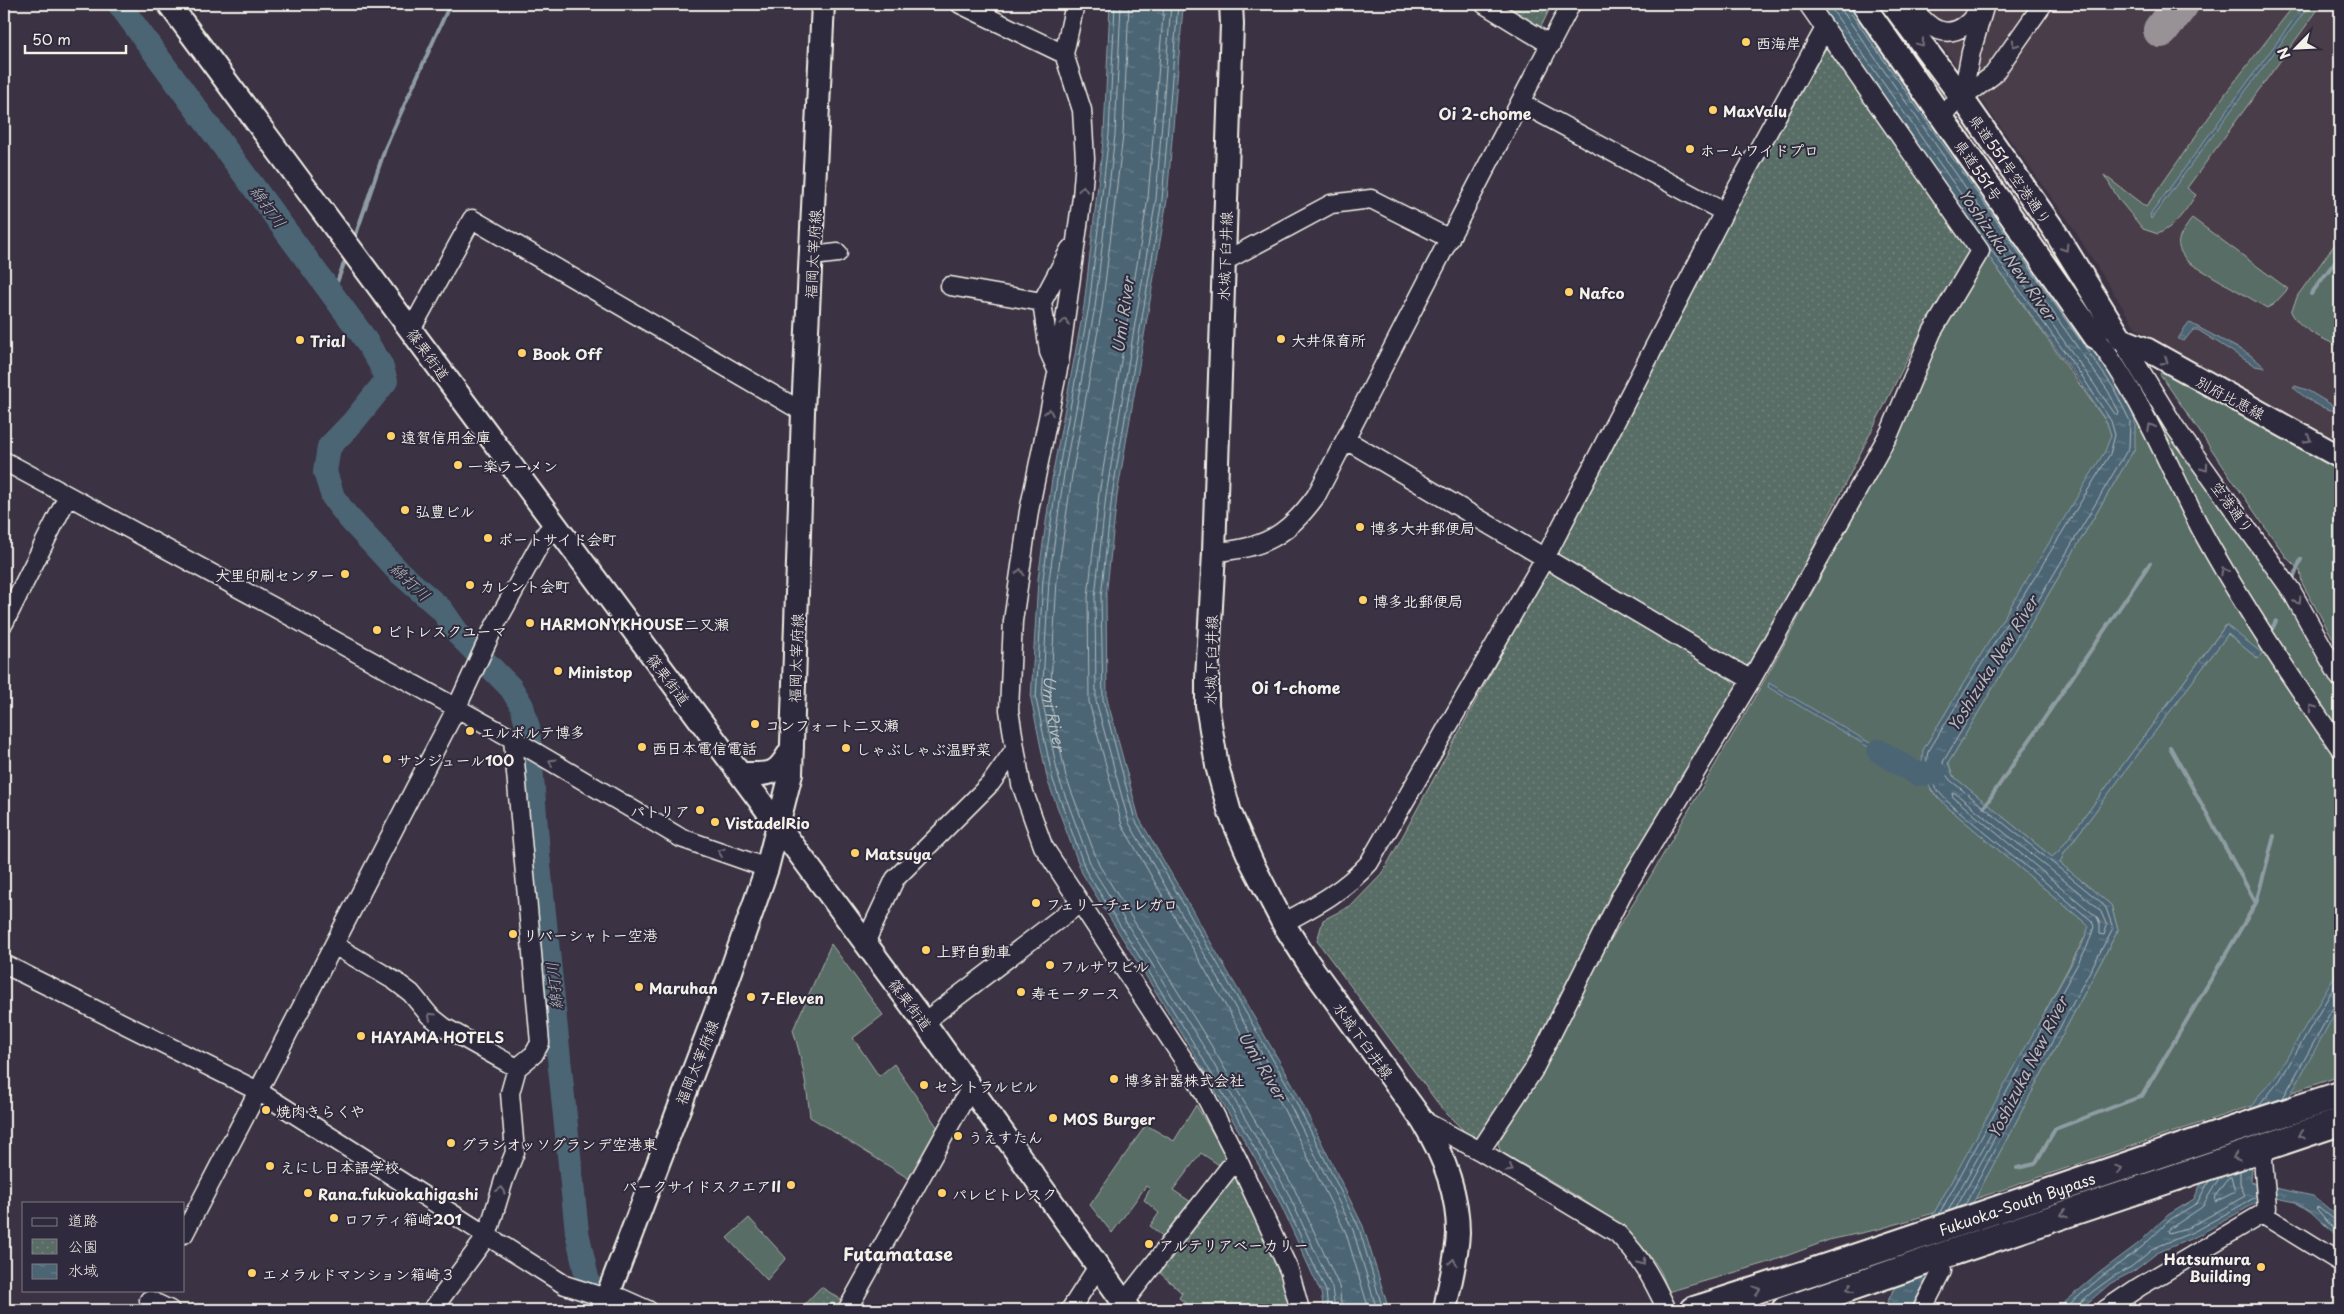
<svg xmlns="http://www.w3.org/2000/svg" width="2344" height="1314" font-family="'Playpen Sans','Klee One',sans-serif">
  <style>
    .built { fill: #493c4a }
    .green { fill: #596d66; stroke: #a6afa7 }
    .park { fill: url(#park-dots); stroke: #a6afa7 }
    .water { fill: url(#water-ripples); stroke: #8f9da3 }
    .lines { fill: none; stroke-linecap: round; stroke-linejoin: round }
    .shore { stroke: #b1b9ba; stroke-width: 1 }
    .stream { stroke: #8f9da3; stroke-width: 4 }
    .river { stroke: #4c6575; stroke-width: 24 }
    .taxiway { stroke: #989296; stroke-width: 36 }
    .minor-casing { stroke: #f4f1e8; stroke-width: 21 }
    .major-casing { stroke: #f4f1e8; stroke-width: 26 }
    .highway-casing { stroke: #f4f1e8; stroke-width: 30 }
    .minor { stroke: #2f2a3d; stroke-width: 18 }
    .major { stroke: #2f2a3d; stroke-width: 22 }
    .highway { stroke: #2f2a3d; stroke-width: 26 }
    .oneway { stroke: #747079 }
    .poi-dot { fill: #ffd166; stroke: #2f2a3d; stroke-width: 2 }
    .labels { text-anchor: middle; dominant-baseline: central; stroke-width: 4; stroke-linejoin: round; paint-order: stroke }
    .poi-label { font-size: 15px; font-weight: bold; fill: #f4f1e8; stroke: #2f2a3d; text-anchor: start }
    .street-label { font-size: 15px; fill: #f4f1e8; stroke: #2f2a3d }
    .neighbourhood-label { font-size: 16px; font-weight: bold; fill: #f4f1e8; stroke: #2f2a3d }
    .water-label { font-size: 16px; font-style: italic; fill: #b1b9ba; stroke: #2f2a3d }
    .quarter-label { font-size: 18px; font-weight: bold; fill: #f4f1e8; stroke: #2f2a3d }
  </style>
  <defs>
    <pattern id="park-dots" width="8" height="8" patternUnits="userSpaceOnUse" patternTransform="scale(1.25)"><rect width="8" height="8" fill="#596d66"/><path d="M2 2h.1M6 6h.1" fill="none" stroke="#71827c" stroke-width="1.8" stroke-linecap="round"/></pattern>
    <pattern id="water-ripples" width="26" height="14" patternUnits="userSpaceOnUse" patternTransform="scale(1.25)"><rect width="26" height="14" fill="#4c6575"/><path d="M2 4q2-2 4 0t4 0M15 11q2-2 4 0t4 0" fill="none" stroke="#667c89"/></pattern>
  </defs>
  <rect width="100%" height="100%" fill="#3b3243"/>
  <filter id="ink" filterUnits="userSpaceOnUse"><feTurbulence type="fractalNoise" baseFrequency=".02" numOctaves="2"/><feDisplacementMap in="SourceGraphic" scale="10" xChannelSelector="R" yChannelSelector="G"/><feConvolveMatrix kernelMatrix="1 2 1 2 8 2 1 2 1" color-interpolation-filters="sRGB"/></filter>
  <g filter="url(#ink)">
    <path class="built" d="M1912 4H2340V445L2144 334 2135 327 2068 220Z"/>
    <path class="green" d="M2295 4H2322L2187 188 2196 195C2185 211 2176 226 2158 234L2143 229 2120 201 2104 175 2146 207 2225 94Z
      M2192 218 2288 289 2274 304 2267 308 2188 262C2171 242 2180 237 2192 218Z
      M2340 237V347C2322 338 2300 330 2291 312L2298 295Z
      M1987 254 2107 423 2111 435 2106 451 1923 750 1931 790 1945 805 2089 926 2088 931 2012 1074 1934 1213 1879 1229 1829 1240 1770 1262 1668 1292C1665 1284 1663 1274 1658 1267 1624 1216 1552 1183 1500 1151L1498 1143 1539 1077 1589 974 1650 877 1764 681 1875 478 1937 335Z
      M2062 261 2181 452 2289 602 2340 697V733L2242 586 2209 527 2163 432 2085 310 2060 263Z
      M2165 367 2340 468V651L2302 583 2300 571 2287 558 2262 523 2160 374Z
      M2117 384 2159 456 2196 536 2228 594 2340 763V1076L1975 1199 2118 930 2111 905 2060 863 2064 853 2228 634 2257 658V650L2225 626 2060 850 2052 857 1953 776 1948 763 1952 757 2135 448 2127 402Z
      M831 944 883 1015 853 1038 879 1076 894 1064 940 1131 911 1180 810 1117C807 1087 802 1059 793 1030Z
      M1196 1105 1228 1159 1222 1167 1201 1153 1173 1190 1194 1204 1166 1239 1150 1226 1159 1213 1144 1200 1150 1189 1146 1186 1112 1233 1090 1205 1146 1125 1174 1141Z
      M749 1218 786 1258 767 1280 727 1238Z"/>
    <path class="park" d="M1500 4H1552L1540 29Z
      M1826 48 1972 246 1921 332 1751 672 1555 555 1727 222Z
      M1548 568 1742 683 1606 914 1565 989 1530 1061 1480 1138 1473 1140 1443 1110 1317 941 1323 920 1352 905 1382 874Z
      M1237 1173C1256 1213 1286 1268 1293 1310H1194L1179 1298 1182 1293 1159 1272Z
      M821 1287 842 1300 836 1310H799Z"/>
    <path class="water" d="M1110 4H1182L1183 7 1167 200 1117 496 1106 597 1107 699 1139 818 1292 1083 1363 1226 1389 1310H1324L1321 1293 1277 1197 1195 1055 1082 873 1048 782 1031 699 1038 579 1053 472 1084 306 1104 133Z
      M1814 4H1851L2117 384 2135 419V448L1952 757 1948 763 1953 776 2052 857 2060 850 2226 625 2262 653 2258 659 2228 634 2064 853 2060 863 2111 905 2118 930 1975 1199 1926 1280 1910 1310H1883L1934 1213 2082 945 2089 926 1945 805C1929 788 1919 775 1923 750L2105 451 2111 435 2107 423 2078 379 1987 254Z
      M2305 4H2310L2151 219 2150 215Z
      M2190 323 2249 354 2266 368 2255 366 2198 330H2193L2184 341 2178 339 2186 326Z
      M2295 386 2307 390 2337 408V411C2322 410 2304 398 2293 387Z
      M1769 683 1907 765 1905 769 1768 687Z
      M2340 967V1004L2252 1165 2251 1181 2259 1188H2275L2313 1196 2340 1218V1239L2311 1212 2295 1202 2275 1198 2261 1200 2195 1237 2157 1253 2134 1271 2111 1283 2079 1310H2056L2099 1273 2139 1243 2168 1215 2194 1199 2200 1186 2259 1095 2275 1078Z"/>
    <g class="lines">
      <g class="shore">
        <path d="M1115 4 1109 134 1089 306 1058 473 1043 579 1036 699 1053 780 1086 871 1199 1052 1281 1194 1326 1291 1328 1310"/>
        <path d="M1121 4 1115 135 1095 307 1064 474 1049 580 1042 699 1059 779 1092 868 1205 1049 1287 1191 1332 1288 1335 1310"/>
        <path id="s1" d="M1129 4 1123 136 1102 308 1072 475 1057 580 1050 698 1066 777 1099 865 1211 1045 1294 1188 1339 1286 1342 1310"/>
        <path d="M1164 4 1148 198 1099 494 1088 597 1089 702 1122 825 1275 1092 1346 1233 1369 1310"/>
        <path d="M1171 4 1156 199 1106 495 1095 597 1096 701 1129 823 1282 1089 1353 1230 1377 1310"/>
        <path d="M1178 4 1162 200 1112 495 1101 597 1103 700 1135 820 1288 1086 1359 1228 1383 1310"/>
        <path d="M1828 4 2115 414 2118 415 2119 412 2108 391 1843 12 1841 4"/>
        <path d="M1847 4 1848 9 2113 387 2130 421 2129 447 1943 762 1944 772 1950 780 2101 902 2106 908 2113 928 1965 1205"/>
        <path d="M1955 793 2096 906 2101 912 2107 926 2104 935 2100 934V924L2097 917 1953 797 1952 794Z"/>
        <path d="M2283 1098 2334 1006 2340 1003"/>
        <path d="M2259 1106 2280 1080 2340 977"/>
        <path d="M2231 1177 2235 1192 2215 1202 2216 1195 2228 1178Z"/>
        <path d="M2219 1178 2202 1207 2168 1230 2169 1233 2190 1227 2245 1196 2240 1183V1171"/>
        <path d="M1948 1211 1996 1125 1999 1124 2000 1128 1956 1208"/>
        <path d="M1939 1214 2087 947 2094 927 2092 921 1948 802C1934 787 1923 774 1928 752L2110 454 2115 435 2111 421 2082 376 1989 247"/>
        <path d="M2340 1222 2332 1218 2319 1207 2316 1208 2331 1226 2340 1232"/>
        <path d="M2063 1310 2101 1277 2142 1247 2171 1219 2197 1203 2209 1181"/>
        <path d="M2076 1310 2078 1305 2092 1292 2114 1276 2131 1267 2154 1248 2193 1232 2256 1197"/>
      </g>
      <path class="stream" d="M354 240 386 146 450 4
        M333 293 346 258
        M2311 294 2340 255
        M2292 582 2301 559
        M2269 635 2276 621
        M1901 765 1927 777
        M1984 807 2150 563
        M2256 903 2274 836
        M2017 1168 2035 1164 2055 1129 2142 1096 2256 903 2170 747"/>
      <path class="river" d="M119 4 363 336 381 365 386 381 353 422 329 447 325 472 333 497 347 516 399 572 442 610 460 636 511 688 522 706 528 728 539 865 577 1232 594 1310
        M1879 751 1917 774 1935 773"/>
      <path class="taxiway" d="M2161 30 2181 4"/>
      <g class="minor-casing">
        <path id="minor" d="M960 4 1064 54
          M1075 4 1064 54 1082 110 1085 159 1082 197 1059 364 1029 511 1013 621 1009 710 1021 784 1043 846 1197 1080 1237 1158 1289 1270 1300 1310
          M1484 4 1551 45
          M1909 4C1917 12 1926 26 1938 30 1957 37 1974 21 1980 5
          M1962 98 1971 52 1985 4
          M1521 103 1724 212
          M1940 115 1993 75 2043 4
          M812 256 838 253
          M1223 262 1331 204 1371 199 1450 239
          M950 286 1042 302
          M411 330 472 219 803 412
          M2095 337C2142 396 2168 467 2203 533 2244 608 2291 678 2340 748
          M2121 339 2175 427 2291 590 2340 678
          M1057 370 1049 352 1042 302 1070 249
          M1346 440 1751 680
          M4 461 281 611 513 739 681 838 767 868
          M1214 552C1263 549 1287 536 1316 496L1571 4
          M4 623 68 496
          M1283 923C1315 906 1344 891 1369 863L1545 558 1724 212 1825 28
          M865 943 895 879 991 783 1015 749
          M334 945 395 981 411 993 429 1015 444 1027 517 1068
          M4 964 258 1091 565 1285 606 1298H621L648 1310
          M924 1022 1080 903
          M1422 1120 1480 1151 1617 1233C1642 1259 1652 1278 1667 1310
          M1480 1151 1533 1071 1622 894 1751 680 1890 432 1932 332 1980 251 1808 4
          M2262 1214 2340 1262
          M184 1234 456 709 493 629 546 533 555 525
          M149 1300 170 1310
          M1124 1302 1237 1158
          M432 1310 487 1236 504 1180 515 1152 510 1093 517 1068 534 1054 540 1043 513 739
          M847 1310 971 1087
          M1070 1310 1097 1268
          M1922 1310 1942 1271
          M2105 1310 2139 1287 2262 1214 2267 1208 2262 1148"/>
      </g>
      <g class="major-casing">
        <path id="major" d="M169 4 924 1022 1129 1310
          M1231 4 1232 24 1214 552 1207 678V705L1217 766 1230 813 1252 863 1283 923 1307 961 1422 1120C1443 1154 1458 1193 1458 1233 1457 1259 1449 1285 1445 1310
          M1863 4 2095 337
          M1892 4 1962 98 2054 230 2121 339 2148 350 2340 457
          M740 774C772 774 776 777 792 748
          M602 1310 724 991 767 868 791 774 803 412 823 4"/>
      </g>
      <g class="highway-casing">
        <g id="highway">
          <path id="s2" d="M1694 1310C1910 1242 2124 1164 2340 1095"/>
          <path d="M1785 1310 1953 1252 2340 1122"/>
        </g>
      </g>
      <use href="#minor" class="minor"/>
      <use href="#major" class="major"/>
      <use href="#highway" class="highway"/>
    </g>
    <defs><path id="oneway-chevron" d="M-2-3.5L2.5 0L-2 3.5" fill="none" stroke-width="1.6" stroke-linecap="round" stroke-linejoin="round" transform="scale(1.25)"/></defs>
    <g class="oneway">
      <use href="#oneway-chevron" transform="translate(1921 43) rotate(53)"/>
      <use href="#oneway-chevron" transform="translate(2015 44) rotate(126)"/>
      <use href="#oneway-chevron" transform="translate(1083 189) rotate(-86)"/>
      <use href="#oneway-chevron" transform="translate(2065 248) rotate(58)"/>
      <use href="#oneway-chevron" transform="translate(1065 322) rotate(-82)"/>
      <use href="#oneway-chevron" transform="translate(2165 361) rotate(32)"/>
      <use href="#oneway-chevron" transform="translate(1049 412) rotate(-79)"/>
      <use href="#oneway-chevron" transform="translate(2151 427) rotate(-118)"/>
      <use href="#oneway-chevron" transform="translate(2308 439) rotate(28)"/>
      <use href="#oneway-chevron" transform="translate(2205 468) rotate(54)"/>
      <use href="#oneway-chevron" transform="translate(2224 571) rotate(-119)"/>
      <use href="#oneway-chevron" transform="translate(1020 572) rotate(-82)"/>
      <use href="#oneway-chevron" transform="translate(2298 601) rotate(58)"/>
      <use href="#oneway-chevron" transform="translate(2312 708) rotate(-125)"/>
      <use href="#oneway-chevron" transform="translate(552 762) rotate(-150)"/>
      <use href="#oneway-chevron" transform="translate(721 852) rotate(-161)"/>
      <use href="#oneway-chevron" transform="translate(431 1016) rotate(-137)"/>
      <use href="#oneway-chevron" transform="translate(2301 1135) rotate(162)"/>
      <use href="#oneway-chevron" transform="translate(2236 1157) rotate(161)"/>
      <use href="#oneway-chevron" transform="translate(1510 1169) rotate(31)"/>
      <use href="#oneway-chevron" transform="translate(2119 1169) rotate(-19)"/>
      <use href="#oneway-chevron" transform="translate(501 1190) rotate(-73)"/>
      <use href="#oneway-chevron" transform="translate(2064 1214) rotate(161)"/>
      <use href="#oneway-chevron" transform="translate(1453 1262) rotate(-80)"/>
      <use href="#oneway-chevron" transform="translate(1642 1262) rotate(55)"/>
      <use href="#oneway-chevron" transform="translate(1850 1288) rotate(161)"/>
      <use href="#oneway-chevron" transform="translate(1757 1290) rotate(-18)"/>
    </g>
  </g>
  <g class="poi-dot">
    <circle cx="1746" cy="42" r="5"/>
    <circle cx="1713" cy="110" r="5"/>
    <circle cx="1690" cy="149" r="5"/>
    <circle cx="1569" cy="292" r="5"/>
    <circle cx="1281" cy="339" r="5"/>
    <circle cx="300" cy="340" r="5"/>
    <circle cx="522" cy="353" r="5"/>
    <circle cx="391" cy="436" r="5"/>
    <circle cx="458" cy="465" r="5"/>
    <circle cx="405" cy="510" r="5"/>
    <circle cx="1360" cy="527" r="5"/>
    <circle cx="488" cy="538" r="5"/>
    <circle cx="345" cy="574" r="5"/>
    <circle cx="470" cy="585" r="5"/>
    <circle cx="1363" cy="600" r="5"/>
    <circle cx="530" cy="623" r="5"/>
    <circle cx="377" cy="630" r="5"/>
    <circle cx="558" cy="671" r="5"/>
    <circle cx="755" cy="724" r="5"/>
    <circle cx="470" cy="731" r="5"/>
    <circle cx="642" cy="747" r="5"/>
    <circle cx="846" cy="748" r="5"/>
    <circle cx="387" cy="759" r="5"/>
    <circle cx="700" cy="810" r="5"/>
    <circle cx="715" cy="822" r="5"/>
    <circle cx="855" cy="853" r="5"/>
    <circle cx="1036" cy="903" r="5"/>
    <circle cx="513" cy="934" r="5"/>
    <circle cx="926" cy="950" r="5"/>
    <circle cx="1050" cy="965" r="5"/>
    <circle cx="639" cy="987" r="5"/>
    <circle cx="1021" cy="992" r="5"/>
    <circle cx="751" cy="997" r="5"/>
    <circle cx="361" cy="1036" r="5"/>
    <circle cx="1114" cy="1079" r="5"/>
    <circle cx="924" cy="1085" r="5"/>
    <circle cx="266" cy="1110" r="5"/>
    <circle cx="1053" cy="1118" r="5"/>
    <circle cx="958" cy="1136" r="5"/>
    <circle cx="451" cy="1143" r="5"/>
    <circle cx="270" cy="1166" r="5"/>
    <circle cx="791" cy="1185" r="5"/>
    <circle cx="308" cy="1193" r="5"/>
    <circle cx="942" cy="1193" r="5"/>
    <circle cx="334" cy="1218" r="5"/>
    <circle cx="1149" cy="1244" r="5"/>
    <circle cx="2261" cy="1267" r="5"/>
    <circle cx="252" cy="1273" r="5"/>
  </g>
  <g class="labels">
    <g class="poi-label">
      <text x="1756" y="42">西海岸</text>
      <text x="1723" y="110">MaxValu</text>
      <text x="1700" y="149">ホームワイドプロ</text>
      <text x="1579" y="292">Nafco</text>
      <text x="1291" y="339">大井保育所</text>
      <text x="310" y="340">Trial</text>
      <text x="532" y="353">Book Off</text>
      <text x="401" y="436">遠賀信用金庫</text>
      <text x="468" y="465">一楽ラーメン</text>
      <text x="415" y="510">弘豊ビル</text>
      <text x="1370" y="527">博多大井郵便局</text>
      <text x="498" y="538">ポートサイド会町</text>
      <text x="335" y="574" text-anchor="end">大里印刷センター</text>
      <text x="480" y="585">カレント会町</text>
      <text x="1373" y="600">博多北郵便局</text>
      <text x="540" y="623">HARMONYKHOUSE二又瀬</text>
      <text x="387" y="630">ピトレスクユーマ</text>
      <text x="568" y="671">Ministop</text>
      <text x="765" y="724">コンフォート二又瀬</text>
      <text x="480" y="731">エルポルテ博多</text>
      <text x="652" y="747">西日本電信電話</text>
      <text x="856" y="748">しゃぶしゃぶ温野菜</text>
      <text x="397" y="759">サンジュール100</text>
      <text x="690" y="810" text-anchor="end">パトリア</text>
      <text x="725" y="822">VistadelRio</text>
      <text x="865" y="853">Matsuya</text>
      <text x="1046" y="903">フェリーチェレガロ</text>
      <text x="523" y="934">リバーシャトー空港</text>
      <text x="936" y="950">上野自動車</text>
      <text x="1060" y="965">フルサワビル</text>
      <text x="649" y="987">Maruhan</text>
      <text x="1031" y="992">寿モータース</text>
      <text x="761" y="997">7-Eleven</text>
      <text x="371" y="1036">HAYAMA HOTELS</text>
      <text x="1124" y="1079">博多計器株式会社</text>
      <text x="934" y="1085">セントラルビル</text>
      <text x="276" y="1110">焼肉きらくや</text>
      <text x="1063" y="1118">MOS Burger</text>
      <text x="968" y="1136">うえすたん</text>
      <text x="461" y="1143">グラシオッソグランデ空港東</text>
      <text x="280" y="1166">えにし日本語学校</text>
      <text x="781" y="1185" text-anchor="end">パークサイドスクエアII</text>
      <text x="318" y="1193">Rana.fukuokahigashi</text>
      <text x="952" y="1193">パレピトレスク</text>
      <text x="344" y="1218">ロフティ箱崎201</text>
      <text x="1159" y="1244">アルテリアベーカリー</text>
      <text x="2251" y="1258" text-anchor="end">Hatsumura<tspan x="2251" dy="17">Building</tspan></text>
      <text x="262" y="1273">エメラルドマンション箱崎３</text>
    </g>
    <g class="street-label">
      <text transform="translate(2011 169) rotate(55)">県道551号空港通り</text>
      <text transform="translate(1979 170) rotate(55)">県道551号</text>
      <text transform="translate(812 254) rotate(-87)">福岡太宰府線</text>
      <text transform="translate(1224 256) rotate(-88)">水城下臼井線</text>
      <text transform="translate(429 354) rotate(54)">篠栗街道</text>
      <text transform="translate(2231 397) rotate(28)">別府比恵線</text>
      <text transform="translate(2233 507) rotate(54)">空港通り</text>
      <text transform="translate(795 658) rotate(-88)">福岡太宰府線</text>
      <text transform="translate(1210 660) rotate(-89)">水城下臼井線</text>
      <text transform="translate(669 679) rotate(53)">篠栗街道</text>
      <text transform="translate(911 1004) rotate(53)">篠栗街道</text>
      <text transform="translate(1364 1040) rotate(54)">水城下臼井線</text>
      <text transform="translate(696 1062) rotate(-68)">福岡太宰府線</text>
      <text stroke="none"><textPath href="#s2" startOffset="340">Fukuoka-South Bypass</textPath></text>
    </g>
    <g class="neighbourhood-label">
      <text x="1485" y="113">Oi 2-chome</text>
      <text x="1296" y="687">Oi 1-chome</text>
    </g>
    <g class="water-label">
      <text transform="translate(269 206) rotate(54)">綿打川</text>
      <text transform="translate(2008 254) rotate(55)">Yoshizuka New River</text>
      <text transform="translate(1122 315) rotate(-82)">Umi River</text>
      <text transform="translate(411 581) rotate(43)">綿打川</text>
      <text transform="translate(1992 663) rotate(-58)">Yoshizuka New River</text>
      <text stroke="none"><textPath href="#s1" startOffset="715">Umi River</textPath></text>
      <text transform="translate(553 986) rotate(-96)">綿打川</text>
      <text transform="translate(1263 1065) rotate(59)">Umi River</text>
      <text transform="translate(2027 1067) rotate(-63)">Yoshizuka New River</text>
    </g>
    <g class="quarter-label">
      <text x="898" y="1253">Futamatase</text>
    </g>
  </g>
  <rect width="2344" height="1314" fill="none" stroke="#2f2a3d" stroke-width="20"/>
  <rect x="10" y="10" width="2324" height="1294" fill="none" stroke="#f4f1e8" stroke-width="2" filter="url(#ink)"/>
  <rect x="22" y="1202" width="162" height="90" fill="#2f2a3d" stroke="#7e7a81"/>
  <rect x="32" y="1218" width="25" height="8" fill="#2f2a3d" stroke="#7e7a81"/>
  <text x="68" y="1226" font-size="15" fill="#f4f1e8">道路</text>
  <rect x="32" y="1239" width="25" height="15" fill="url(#park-dots)" stroke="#7e7a81"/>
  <text x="68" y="1252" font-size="15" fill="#f4f1e8">公園</text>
  <rect x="32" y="1264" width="25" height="15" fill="url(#water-ripples)" stroke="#7e7a81"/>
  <text x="68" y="1276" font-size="15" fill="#f4f1e8">水域</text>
  <g transform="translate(2296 48) rotate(246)" stroke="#2f2a3d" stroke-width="4" paint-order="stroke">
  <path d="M0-4L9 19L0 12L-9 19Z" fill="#f4f1e8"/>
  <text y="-8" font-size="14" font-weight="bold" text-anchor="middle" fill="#f4f1e8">N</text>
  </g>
  <path d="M25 45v8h101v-8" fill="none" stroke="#f4f1e8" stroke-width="2.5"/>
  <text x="32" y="45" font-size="15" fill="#f4f1e8" stroke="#2f2a3d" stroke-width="4" paint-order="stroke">50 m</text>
</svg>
